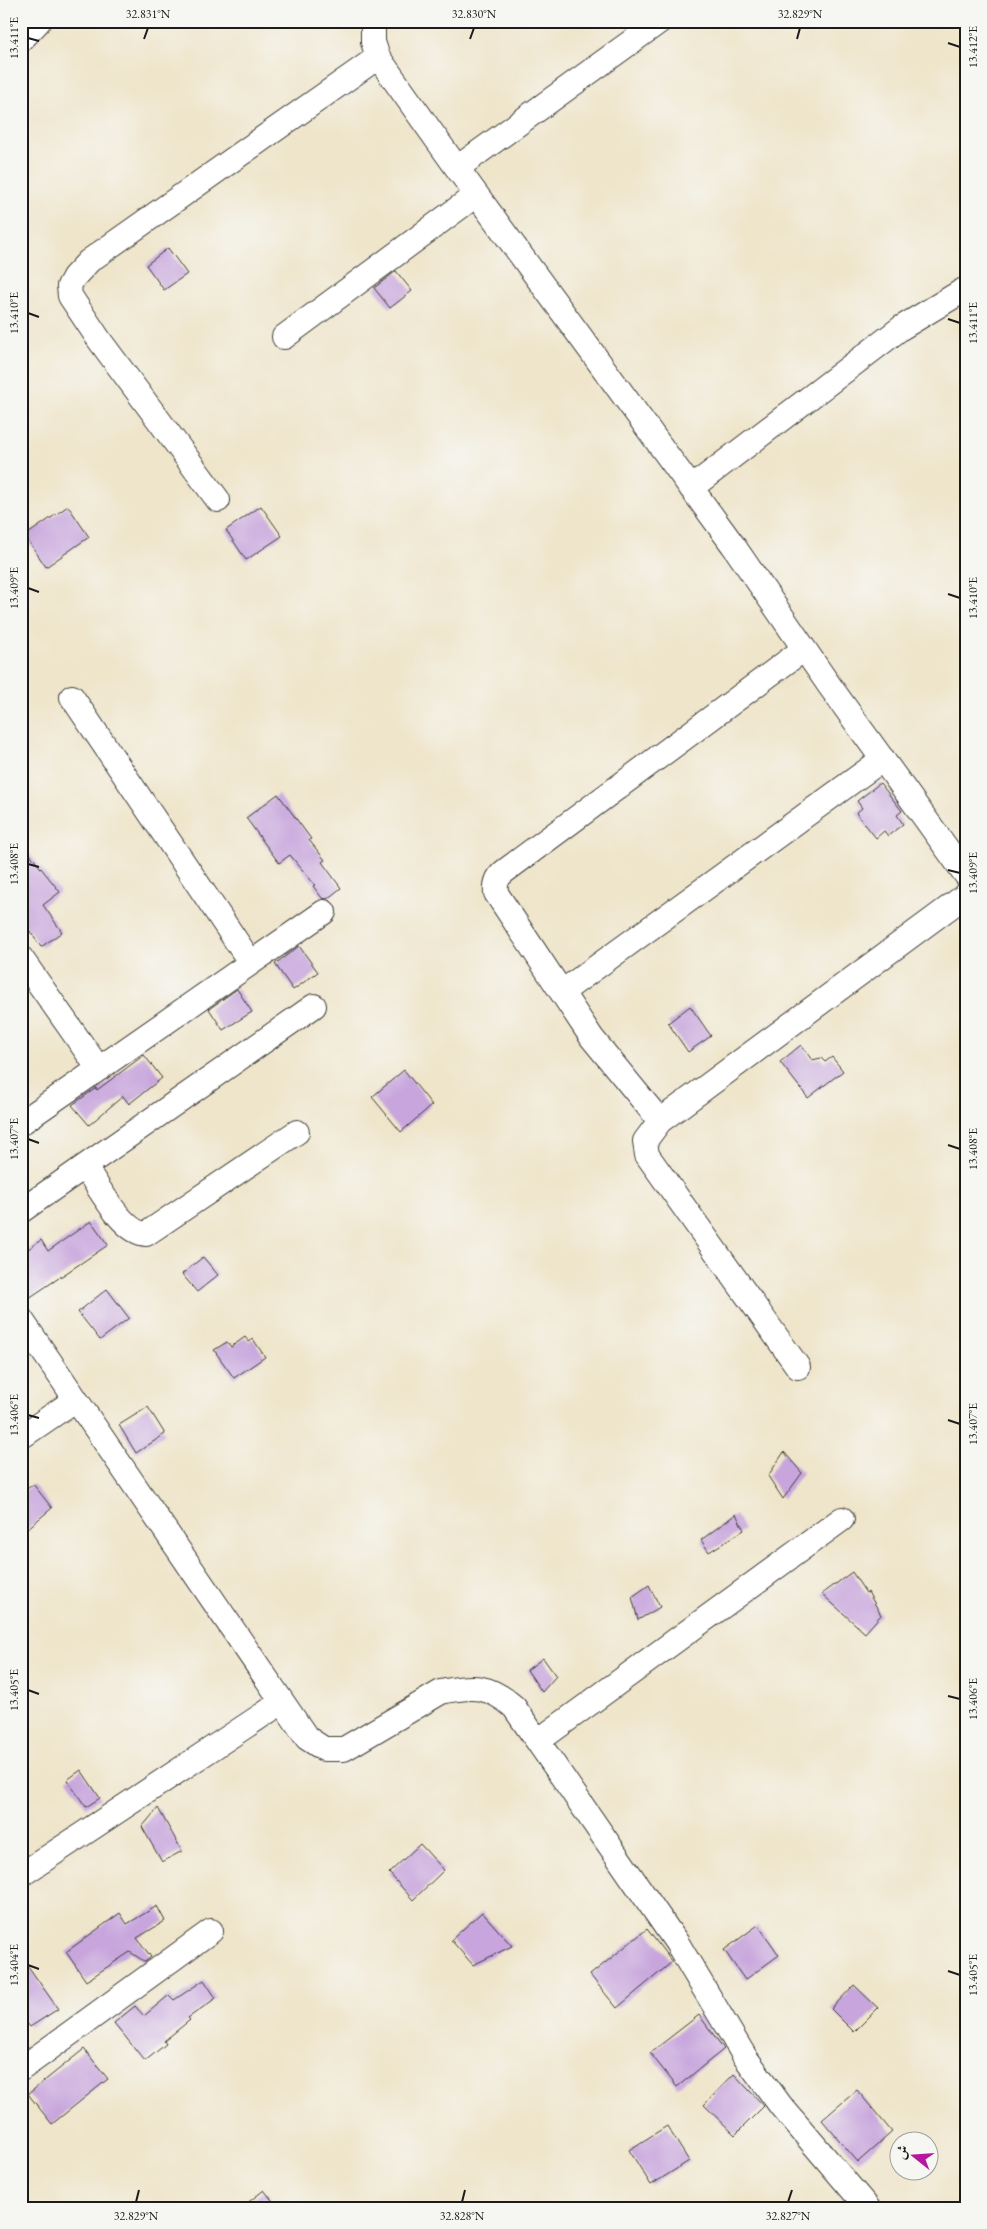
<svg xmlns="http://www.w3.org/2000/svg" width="987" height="2229" font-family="'EB Garamond',Amiri,serif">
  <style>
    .building { fill: #c8a6dd }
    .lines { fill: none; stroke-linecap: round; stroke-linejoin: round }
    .minor-casing { stroke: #3c3a36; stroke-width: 26 }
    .minor { stroke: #fff; stroke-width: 24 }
    .ticks { fill: none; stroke: #1c1c1c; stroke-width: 2 }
    .neatline { fill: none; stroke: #1c1c1c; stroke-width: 2 }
    .ticks-label { font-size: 12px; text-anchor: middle; fill: #1c1c1c }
  </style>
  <rect width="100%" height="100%" fill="#f6f6f2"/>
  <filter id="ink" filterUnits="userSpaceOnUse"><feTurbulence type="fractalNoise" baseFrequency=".02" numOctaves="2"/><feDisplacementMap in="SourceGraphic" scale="10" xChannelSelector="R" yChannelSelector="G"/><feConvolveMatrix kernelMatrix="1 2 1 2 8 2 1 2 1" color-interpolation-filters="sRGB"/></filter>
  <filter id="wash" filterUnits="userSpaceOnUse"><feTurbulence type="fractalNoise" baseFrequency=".0096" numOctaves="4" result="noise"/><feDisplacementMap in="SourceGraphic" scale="20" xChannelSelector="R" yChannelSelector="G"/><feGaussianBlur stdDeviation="1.12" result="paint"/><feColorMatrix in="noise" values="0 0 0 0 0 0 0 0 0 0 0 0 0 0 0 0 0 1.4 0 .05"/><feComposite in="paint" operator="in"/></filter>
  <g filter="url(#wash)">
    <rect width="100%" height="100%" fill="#efe5cb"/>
    <g id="blocks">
      <path class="building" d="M168 248 187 274 164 290 146 265Z
        M396 271 412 291 390 308 374 288Z
        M68 506 89 537 46 567 25 536Z
        M261 506 282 536 246 560 226 530Z
        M880 783 902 811 897 815 903 824 888 836 884 831 876 838 856 813 862 808 857 801Z
        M278 794 311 839 309 840 325 860 322 862 341 888 327 899 322 898 313 886 315 885 290 855 279 863 246 818Z
        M21 843 60 892 43 905 62 932 41 947 21 919Z
        M299 946 318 972 293 990 275 964Z
        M237 989 252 1012 223 1030 209 1009Z
        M690 1006 711 1036 688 1052 668 1023Z
        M801 1045 812 1060 821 1058 825 1062 832 1057 843 1071 808 1098 780 1062Z
        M144 1055 162 1078 129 1104 123 1096 89 1125 72 1105 96 1088 97 1090Z
        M404 1070 432 1105 401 1132 372 1097Z
        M91 1221 108 1245 29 1298 21 1287V1254L41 1240 48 1251Z
        M203 1257 218 1275 197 1292 182 1274Z
        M107 1289 129 1318 100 1340 78 1312Z
        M245 1337 249 1342 253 1339 265 1357 234 1378 214 1350 227 1342 231 1347Z
        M148 1407 165 1434 136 1453 119 1425Z
        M784 1452 802 1473 783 1499 768 1476Z
        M33 1484 52 1508 21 1534V1494Z
        M736 1514 744 1530 709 1552 701 1540Z
        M852 1572 866 1593 868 1592 881 1615 865 1633 822 1594Z
        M649 1585 660 1607 638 1620 632 1597Z
        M543 1658 556 1676 542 1692 527 1670Z
        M81 1770 100 1798 86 1807 67 1780Z
        M158 1808 182 1851 162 1862 142 1827Z
        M420 1844 444 1870 413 1900 389 1873Z
        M157 1906 165 1921 137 1938 151 1957 145 1962 130 1952 86 1981 66 1952 120 1913 127 1924Z
        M482 1912 512 1946 473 1965 451 1940Z
        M758 1925 779 1955 745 1980 724 1950Z
        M647 1929 672 1962 617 2008 590 1975Z
        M21 1956 58 2009 30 2027 21 2015Z
        M204 1980 216 1998 188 2018 190 2020 164 2041 166 2044 145 2061 114 2023 135 2006 144 2016 169 1995 174 2000Z
        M854 1985 878 2008 854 2032 831 2009Z
        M699 2015 724 2049 677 2087 650 2053Z
        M84 2049 108 2079 52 2124 28 2094Z
        M734 2074 764 2106 735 2135 704 2105Z
        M857 2090 892 2132 858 2162 822 2120Z
        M667 2126 689 2161 651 2185 629 2150Z
        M264 2190 278 2208H241Z"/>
    </g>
  </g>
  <g filter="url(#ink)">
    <use href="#blocks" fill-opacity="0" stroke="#3c3a36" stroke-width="1"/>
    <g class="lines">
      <g class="minor-casing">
        <path id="minor" d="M373 21V42L378 57 457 168 733 545 829 685 966 875
          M21 40 39 21
          M457 168 660 21
          M284 337 476 195
          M691 488 901 328 964 290
          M218 500 100 341 70 296 69 286 74 277 89 261 378 57
          M72 697 251 963
          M21 958 99 1069
          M562 992 883 759
          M660 1121 592 1038 496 893C495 883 497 877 505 871L804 649
          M21 1123 324 912
          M85 1167C98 1185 122 1233 146 1234L297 1132
          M21 1211 314 1006
          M21 1319 307 1738 324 1749H344L441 1692C473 1685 489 1685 514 1707L677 1943 745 2057 781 2106 868 2208
          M798 1367 647 1155 645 1141 660 1121 966 895
          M21 1437 75 1400
          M538 1741 842 1519
          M21 1875 282 1702
          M21 2069 211 1931"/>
      </g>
      <use href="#minor" class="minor"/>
    </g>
  </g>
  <path class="ticks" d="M28 38 39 41M144 39 148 28M470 39 474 28M797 39 800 28M948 43 960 47M28 313 39 317M948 319 960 323M28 588 39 592M948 594 960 598M28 864 39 867M948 870 960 873M28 1139 39 1143M948 1145 960 1149M28 1415 39 1418M948 1420 960 1424M28 1690 39 1694M948 1696 960 1699M28 1965 39 1969M948 1971 960 1975M136 2202 139 2190M462 2202 465 2190M788 2202 792 2190"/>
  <rect width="987" height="2229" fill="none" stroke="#f6f6f2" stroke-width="55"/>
  <g transform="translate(914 2156) rotate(287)"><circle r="24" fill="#f6f6f2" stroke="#9f9f9c"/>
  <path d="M0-4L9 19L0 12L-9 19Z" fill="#b5179e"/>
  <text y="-8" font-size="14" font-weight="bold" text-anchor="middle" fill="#1c1c1c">ش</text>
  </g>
  <rect x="28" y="28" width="932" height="2174" class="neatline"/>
  <g class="ticks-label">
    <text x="148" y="18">32.831°N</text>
    <text x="474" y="18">32.830°N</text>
    <text x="800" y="18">32.829°N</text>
    <text transform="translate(14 38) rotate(-90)" y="4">13.411°E</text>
    <text transform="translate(973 47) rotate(-90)" y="4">13.412°E</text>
    <text transform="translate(14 313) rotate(-90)" y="4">13.410°E</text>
    <text transform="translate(973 323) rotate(-90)" y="4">13.411°E</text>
    <text transform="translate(14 588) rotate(-90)" y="4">13.409°E</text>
    <text transform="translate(973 598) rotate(-90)" y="4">13.410°E</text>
    <text transform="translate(14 864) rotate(-90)" y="4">13.408°E</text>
    <text transform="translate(973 873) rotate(-90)" y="4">13.409°E</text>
    <text transform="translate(14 1139) rotate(-90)" y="4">13.407°E</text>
    <text transform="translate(973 1149) rotate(-90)" y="4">13.408°E</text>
    <text transform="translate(14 1415) rotate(-90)" y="4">13.406°E</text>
    <text transform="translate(973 1424) rotate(-90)" y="4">13.407°E</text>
    <text transform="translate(14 1690) rotate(-90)" y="4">13.405°E</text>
    <text transform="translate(973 1699) rotate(-90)" y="4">13.406°E</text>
    <text transform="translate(14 1965) rotate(-90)" y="4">13.404°E</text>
    <text transform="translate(973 1975) rotate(-90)" y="4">13.405°E</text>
    <text x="136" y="2220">32.829°N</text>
    <text x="462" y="2220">32.828°N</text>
    <text x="788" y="2220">32.827°N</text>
  </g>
</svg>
